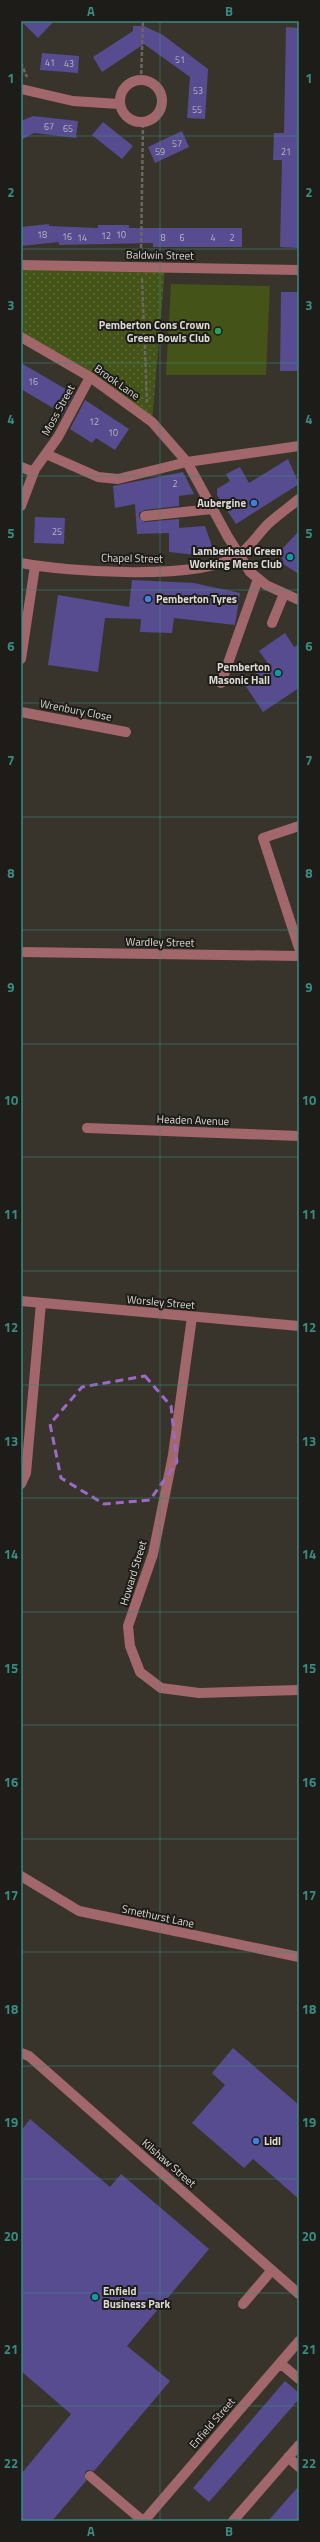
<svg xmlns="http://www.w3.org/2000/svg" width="320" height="2542" font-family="'Titillium Web',sans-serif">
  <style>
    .grass { fill: url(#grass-dots) }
    .pitch { fill: #445318 }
    .building { fill: #574c8f }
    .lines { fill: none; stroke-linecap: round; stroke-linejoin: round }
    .path { stroke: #6b665f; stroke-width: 2.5; stroke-dasharray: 4 2; stroke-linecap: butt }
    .minor { stroke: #a1676b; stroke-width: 10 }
    .marked { fill: none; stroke: #9d69c6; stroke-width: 3; stroke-dasharray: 8 5; stroke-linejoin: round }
    .grid { fill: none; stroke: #388a82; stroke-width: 1; stroke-opacity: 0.55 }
    .leisure-dot { fill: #2e9e5b; stroke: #1e1c18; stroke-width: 1.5 }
    .shop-dot { fill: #3f7fe0; stroke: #1e1c18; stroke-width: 1.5 }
    .culture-dot { fill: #0f9aa8; stroke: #1e1c18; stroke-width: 1.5 }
    .labels { text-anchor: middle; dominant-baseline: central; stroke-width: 4; stroke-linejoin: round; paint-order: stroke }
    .number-label { font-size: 9px; fill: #bbb6c3 }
    .street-label { font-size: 11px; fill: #dcd9d4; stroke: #1e1c18 }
    .poi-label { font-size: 11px; font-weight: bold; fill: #dcd9d4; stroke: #1e1c18; text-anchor: end }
    .neatline { fill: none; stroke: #388a82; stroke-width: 1.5 }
    .grid-label { font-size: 13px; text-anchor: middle; font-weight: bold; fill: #388a82 }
  </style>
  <defs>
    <pattern id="grass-dots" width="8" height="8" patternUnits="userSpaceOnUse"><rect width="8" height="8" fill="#445318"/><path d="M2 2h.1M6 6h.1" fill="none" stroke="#5e6b39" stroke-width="1.8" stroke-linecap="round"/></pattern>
  </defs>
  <rect width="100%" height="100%" fill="#39342b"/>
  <path class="grass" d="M21 265 165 268 152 422 21 339Z"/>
  <path class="pitch" d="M171 284 270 286 266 375H166Z"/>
  <path class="building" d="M21 21H54L38 38Z
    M133 26H144L163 35 208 69 205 119 187 118 190 77 144 44 102 72 93 57 133 31Z
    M286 27 299 28 298 248 280 247 282 160H273L274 133H284Z
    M42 53 79 56 78 73 40 70Z
    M33 116 78 121 76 138 34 133 21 140V121Z
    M103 122 133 146 122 159 92 135Z
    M182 131 189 147 155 163 148 147Z
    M49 224V226L98 228V225H129V228H242V247H153V243L59 245V242L21 246V227Z
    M281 292H299V371H280Z
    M21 363 74 394 63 414 21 389Z
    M85 400 129 429 115 450 96 438 92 443 70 429Z
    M288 459 299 484 236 524 217 495V489L230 481 226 474 240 467 249 483Z
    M183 472 194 494 179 496V506L144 510 139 513V517L145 522 179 519V528L205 526 212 546 196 555 169 552V533L137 534 135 504 115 508 113 486Z
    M35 517 65 518 64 544 34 543Z
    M299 531V574L283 564 281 550Z
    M132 580 194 583 240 593 235 625 174 618 172 633 140 632 141 619 105 618 98 672 48 665 58 595 129 607Z
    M285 633 294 647 299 644V688L263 712 243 682 269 665 259 651Z
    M233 2048 299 2105V2199L253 2159 244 2168 192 2123 225 2085 212 2073Z
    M30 2119 110 2187 121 2174 209 2249 127 2346 170 2381 94 2471 88 2470 85 2472 86 2481 52 2521H21V2474L71 2414 21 2371V2131Z
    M285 2381 299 2393V2399L209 2502 193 2488Z
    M299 2486V2521H268L290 2496Z"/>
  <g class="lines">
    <path class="path" d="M21 63 27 77
      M141 80 143 21
      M141 254 143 123
      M142 279 147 402"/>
    <path class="minor" d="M120 101a21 21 0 1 1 42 0a21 21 0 1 1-42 0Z
      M21 89 73 101 119 104
      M21 265 299 270
      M21 337 90 377 152 422 187 462 228 537 250 572 266 585 299 600
      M46 454 98 477 118 479 187 462 299 446
      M21 467 34 472
      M21 506 35 469 58 437 90 377
      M145 516 212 509
      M21 563C67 572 201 581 239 555 250 547 259 533 268 524 278 515 289 507 299 499
      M272 623 284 594
      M21 659 35 566
      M221 683 258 579
      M21 712 126 732
      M299 826 263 838 299 948
      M21 952 299 956
      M87 1128 299 1136
      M21 1301 299 1326
      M192 1317 173 1455 153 1554 128 1626 130 1646 140 1672 161 1688 199 1693 299 1690
      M21 1484 26 1473 41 1303
      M21 1876 79 1911 299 1957
      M21 2053 29 2056 299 2294
      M243 2304 272 2270
      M280 2363 299 2379
      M288 2457 299 2467
      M90 2476 143 2521
      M144 2521 299 2341
      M233 2521 299 2445"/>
  </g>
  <path class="marked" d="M145 1376 171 1406 177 1462 150 1500 104 1504 61 1478 50 1424 82 1387Z"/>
  <path class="grid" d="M160 21V2521M21 136H299M21 249H299M21 363H299M21 476H299M21 590H299M21 703H299M21 817H299M21 930H299M21 1044H299M21 1157H299M21 1271H299M21 1385H299M21 1498H299M21 1612H299M21 1725H299M21 1839H299M21 1952H299M21 2066H299M21 2179H299M21 2293H299M21 2406H299"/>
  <circle class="leisure-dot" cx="218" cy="331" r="4"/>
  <g class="shop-dot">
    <circle cx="254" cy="503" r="4"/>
    <circle cx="148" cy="599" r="4"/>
    <circle cx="256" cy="2141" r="4"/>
  </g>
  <g class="culture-dot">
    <circle cx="290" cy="557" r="4"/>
    <circle cx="278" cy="673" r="4"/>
    <circle cx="95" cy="2297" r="4"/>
  </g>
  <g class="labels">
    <g class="number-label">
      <text x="180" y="59">51</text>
      <text x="50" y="62">41</text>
      <text x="69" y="63">43</text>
      <text x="198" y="90">53</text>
      <text x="197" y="109">55</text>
      <text x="49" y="126">67</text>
      <text x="68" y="128">65</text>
      <text x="177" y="143">57</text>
      <text x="160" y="151">59</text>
      <text x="286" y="151">21</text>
      <text x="42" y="234">18</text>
      <text x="121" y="234">10</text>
      <text x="106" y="235">12</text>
      <text x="67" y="236">16</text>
      <text x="82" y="237">14</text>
      <text x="163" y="237">8</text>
      <text x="182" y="237">6</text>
      <text x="213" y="237">4</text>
      <text x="232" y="237">2</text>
      <text x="33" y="381">16</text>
      <text x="94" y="421">12</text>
      <text x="113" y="432">10</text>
      <text x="175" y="483">2</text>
      <text x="57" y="531">25</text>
    </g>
    <g class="street-label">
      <text transform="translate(160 255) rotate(1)">Baldwin Street</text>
      <text transform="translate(117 382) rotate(35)">Brook Lane</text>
      <text transform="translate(58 410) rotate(-61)">Moss Street</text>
      <text transform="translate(132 558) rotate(1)">Chapel Street</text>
      <text transform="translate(76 710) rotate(11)">Wrenbury Close</text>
      <text transform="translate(160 942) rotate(1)">Wardley Street</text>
      <text transform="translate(193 1120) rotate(2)">Headen Avenue</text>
      <text transform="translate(161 1302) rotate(5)">Worsley Street</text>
      <text transform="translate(133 1573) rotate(-73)">Howard Street</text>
      <text transform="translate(158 1916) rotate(12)">Smethurst Lane</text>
      <text transform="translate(169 2163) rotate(41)">Kilshaw Street</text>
      <text transform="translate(212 2423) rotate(-49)">Enfield Street</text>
    </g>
    <g class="poi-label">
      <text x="210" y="325">Pemberton Cons Crown<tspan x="210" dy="13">Green Bowls Club</tspan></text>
      <text x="246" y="503">Aubergine</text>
      <text x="282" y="551">Lamberhead Green<tspan x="282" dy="13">Working Mens Club</tspan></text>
      <text x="156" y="599" text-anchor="start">Pemberton Tyres</text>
      <text x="270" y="667">Pemberton<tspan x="270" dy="13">Masonic Hall</tspan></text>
      <text x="264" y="2141" text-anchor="start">Lidl</text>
      <text x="103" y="2291" text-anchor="start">Enfield<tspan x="103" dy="13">Business Park</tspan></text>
    </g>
  </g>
  <rect width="320" height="2542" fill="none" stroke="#1e1c18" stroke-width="44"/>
  <rect x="22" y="22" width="276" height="2498" class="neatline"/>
  <g class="grid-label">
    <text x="91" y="16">A</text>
    <text x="229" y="16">B</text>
    <text x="11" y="83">1</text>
    <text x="309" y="83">1</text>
    <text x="11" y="197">2</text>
    <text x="309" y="197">2</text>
    <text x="11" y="310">3</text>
    <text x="309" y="310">3</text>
    <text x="11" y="424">4</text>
    <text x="309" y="424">4</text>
    <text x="11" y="538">5</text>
    <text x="309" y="538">5</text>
    <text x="11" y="651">6</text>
    <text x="309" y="651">6</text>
    <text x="11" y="765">7</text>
    <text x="309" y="765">7</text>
    <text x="11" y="878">8</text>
    <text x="309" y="878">8</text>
    <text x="11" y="992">9</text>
    <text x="309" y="992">9</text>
    <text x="11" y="1105">10</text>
    <text x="309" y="1105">10</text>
    <text x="11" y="1219">11</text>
    <text x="309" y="1219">11</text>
    <text x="11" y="1332">12</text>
    <text x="309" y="1332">12</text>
    <text x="11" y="1446">13</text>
    <text x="309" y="1446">13</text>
    <text x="11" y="1559">14</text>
    <text x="309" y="1559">14</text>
    <text x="11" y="1673">15</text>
    <text x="309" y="1673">15</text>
    <text x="11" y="1787">16</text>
    <text x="309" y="1787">16</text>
    <text x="11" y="1900">17</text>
    <text x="309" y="1900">17</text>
    <text x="11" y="2014">18</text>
    <text x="309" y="2014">18</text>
    <text x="11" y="2127">19</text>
    <text x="309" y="2127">19</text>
    <text x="11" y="2241">20</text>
    <text x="309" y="2241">20</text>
    <text x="11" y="2354">21</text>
    <text x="309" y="2354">21</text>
    <text x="11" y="2468">22</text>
    <text x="309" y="2468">22</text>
    <text x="91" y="2536">A</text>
    <text x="229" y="2536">B</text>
  </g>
</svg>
